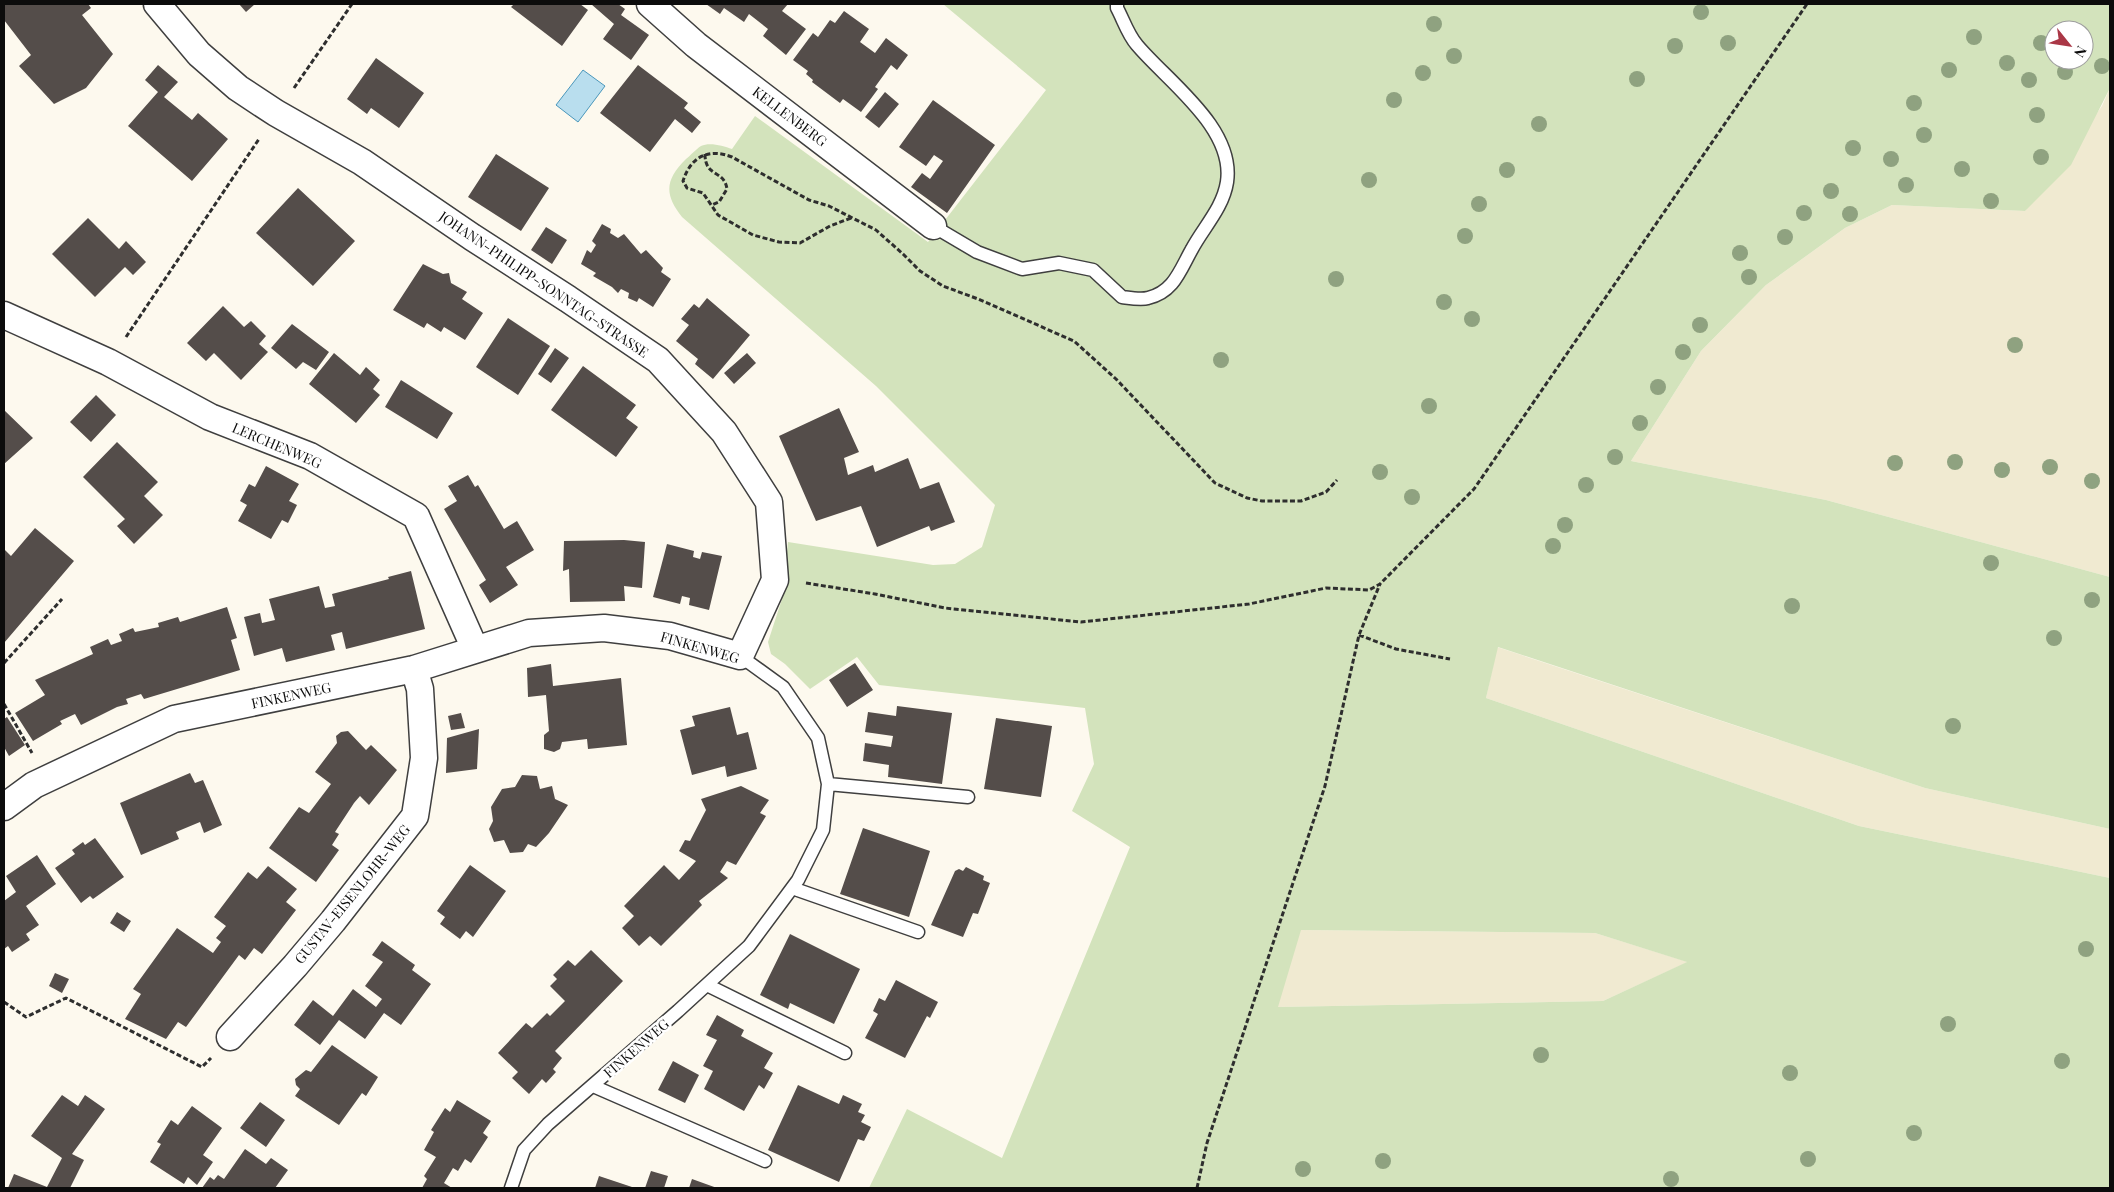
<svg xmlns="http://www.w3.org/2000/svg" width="2114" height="1192" font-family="'Playfair Display',serif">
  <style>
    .farmland { fill: #f0ead1 }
    .green { fill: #d3e3bc; fill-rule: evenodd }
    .water { fill: #b9deee; stroke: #4a97bb }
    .building { fill: #544d4a }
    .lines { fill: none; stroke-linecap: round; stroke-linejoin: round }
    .lane-casing { stroke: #3f3f3f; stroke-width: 15 }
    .street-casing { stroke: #3f3f3f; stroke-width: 29 }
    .path { stroke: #2e2e2e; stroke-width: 3; stroke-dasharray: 5 2.5; stroke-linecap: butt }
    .lane { stroke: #fff; stroke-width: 12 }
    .street { stroke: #fff; stroke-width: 26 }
    .tree { fill: #8fa280 }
    .labels { text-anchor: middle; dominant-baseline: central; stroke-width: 5; stroke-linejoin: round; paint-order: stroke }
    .street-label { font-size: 14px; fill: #0c0c0c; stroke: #fff }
  </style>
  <rect width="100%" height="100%" fill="#fdf9ee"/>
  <path class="farmland" d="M2110 88V577L1826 500 1631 461 1701 351 1766 285 1845 228 1892 205 2025 211 2102 106Z
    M1497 647 1925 788 2110 829V878L1859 826 1486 698Z
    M1300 930 1595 933 1688 962 1603 1001 1277 1007Z"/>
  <path class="green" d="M943 4H2110V88L2071 165 2025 211 1892 205 1845 228 1766 285 1701 351 1631 461 1826 500 2110 577V829L1925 788 1498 647 1486 698 1859 826 2110 878V1188H869L907 1109 1002 1158 1130 847 1072 811 1094 764 1085 708 879 685 857 657 810 689 785 664 771 654 768 642 782 599 788 542 933 565 955 564 982 547 995 505 876 386 682 217C664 194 665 180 686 159 690 156 696 149 701 146 710 142 723 146 732 149L755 116 928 242 1046 90ZM2054 30H2084V60H2054ZM1301 930 1595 933 1687 962 1603 1001 1278 1007Z"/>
  <path class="water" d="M583 70 605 86 578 122 556 105Z"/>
  <path class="building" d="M4 4H88L91 8 82 15 113 54 86 88 54 104 19 66 31 55 4 20Z
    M239 4H255L246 12Z
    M514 4H580L588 10 562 46 511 7Z
    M591 4H618L625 9 621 15 649 35 631 60 603 39 614 24Z
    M706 4H788L782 11 806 29 786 55 763 36 768 29 749 14 744 22 724 8 720 14Z
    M844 11 869 29 860 42 875 53 886 38 908 55 897 70 891 65 875 87 878 89 861 112 843 99 840 103 812 82 813 80 806 74 808 71 793 60 813 33 818 37 830 20 835 23Z
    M376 58 424 93 399 128 371 108 367 114 347 99Z
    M158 65 178 82 164 97 192 120 198 113 228 139 192 181 128 126 158 92 145 80Z
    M638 65 688 103 684 108 701 122 692 133 675 119 650 152 600 113Z
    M885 92 899 104 879 128 865 117Z
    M933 100 995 145 947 213 911 187 922 173 930 179 943 161 934 155 926 166 899 147Z
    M496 154 549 188 521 231 468 197Z
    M298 188 355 241 313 286 256 233Z
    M88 218 119 249 126 241 146 262 133 275 125 267 95 297 52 254Z
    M602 224 611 229 610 233 618 238 624 234 641 254 646 250 663 268 661 272 671 279 653 307 639 298 637 302 628 298 629 293 621 289 618 293 612 287 593 276 596 273 581 264 587 250 591 253 596 245 592 241Z
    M546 227 567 240 552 264 531 250Z
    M423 264 443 274 449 273 451 283 467 292 462 299 483 313 465 340 444 327 441 332 427 323 424 328 393 310Z
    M707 298 750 335 713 379 695 364 698 359 676 341 689 325 681 319 694 304 699 308Z
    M223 306 244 327 251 321 266 336 259 344 268 352 241 380 214 353 206 361 187 343Z
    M508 318 550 346 518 395 476 367Z
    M292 324 329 352 316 370 303 362 296 369 271 348Z
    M555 348 569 358 551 383 538 374Z
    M334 353 360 375 366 367 380 380 373 389 380 395 356 423 309 384Z
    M747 353 756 363 734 384 724 373Z
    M583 366 636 405 626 418 638 427 616 457 551 410Z
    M401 380 453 413 437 439 385 407Z
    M96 395 116 415 91 442 70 422Z
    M839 408 859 452 844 458 848 475 873 465 875 472 908 458 920 489 939 482 955 522 931 531 929 526 877 547 861 506 816 521 779 436Z
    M4 410 33 438 4 464Z
    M117 442 158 482 144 496 163 515 134 544 117 526 125 519 83 477Z
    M266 466 299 484 289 501 297 505 288 523 282 520 271 539 238 521 247 505 240 501 249 484 255 487Z
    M468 475 475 487 478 485 504 529 517 521 534 550 506 567 518 585 490 603 479 585 486 580 444 509 457 501 448 486Z
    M35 528 74 561 4 643V549L11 556Z
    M624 540 645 542 642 588 624 586 625 601 570 602 569 569 563 571 564 541Z
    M667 544 694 551 693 557 700 559 702 552 722 556 709 610 689 605 690 598 682 596 680 604 653 597Z
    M411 571 425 629 346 649 342 632 331 635 335 650 286 662 282 648 254 656 244 617 260 613 262 623 275 620 269 599 319 586 325 608 335 606 332 594 389 579 388 577Z
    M227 607 237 638 231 640 240 670 144 699 141 694 126 699 128 704 117 707 81 725 75 714 60 721 62 724 33 741 15 713 45 695 35 680 93 654 90 647 108 639 111 645 122 641 119 634 133 628 135 632 159 627 158 623 178 617 180 622Z
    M855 663 873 690 847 707 829 680Z
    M551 664 553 686 621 678 627 745 588 749 587 739 562 742 560 749 554 752 544 749V735L549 731 546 695 528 697 527 668Z
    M897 706 952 713 942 784 888 777 889 765 863 761 865 743 891 747 893 736 865 732 868 712 896 716Z
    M730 707 737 735 748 732 757 769 727 777 725 766 692 775 680 730 695 726 692 716Z
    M461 713 465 728 451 730 448 716Z
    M7 717 25 745 9 756 4 747V719Z
    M996 718 1052 726 1041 797 984 789Z
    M479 729 477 769 446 773 447 738Z
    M348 731 366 750 371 745 397 770 369 805 360 796 354 803 335 832 339 834 332 845 339 850 316 882 269 848 299 807 309 813 331 784 315 772 337 743 336 736 341 732Z
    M190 773 195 783 203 780 222 825 204 833 200 822 176 832 179 839 141 855 120 803Z
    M522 775 537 776 540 789 552 786 555 799 568 805 549 833 536 847 528 844 523 852 510 853 504 840 494 842 489 829 493 821 491 807 502 789 515 787Z
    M741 786 769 800 760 813 766 816 736 865 727 861 720 872 728 878 699 901 702 905 661 946 650 936 639 946 622 928 634 916 624 906 664 865 679 880 696 861 679 851 685 840 690 841 706 810 701 799Z
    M863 828 930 851 909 917 840 894Z
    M95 838 124 877 93 899 90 896 81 903 55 868 75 854 72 850 83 842 85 845Z
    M37 855 56 884 26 906 39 925 26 934 30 940 12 952 8 946 4 949V901L16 892 6 876Z
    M470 865 506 891 473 937 466 931 460 939 440 924 445 917 437 911Z
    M268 866 297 889 286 902 296 910 262 954 254 948 245 960 239 955 186 1027 178 1022 166 1039 125 1019 141 994 133 989 177 928 213 953 221 942 216 938 226 926 214 917 248 872 257 879Z
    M966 867 984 876 983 880 990 883 978 914 973 913 963 937 931 925 955 871 959 869 963 871Z
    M117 912 131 921 124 932 110 923Z
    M790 934 860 969 834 1024 790 1003 788 1009 760 995Z
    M382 941 415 965 412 970 431 984 401 1025 384 1013 365 1039 339 1020 320 1045 294 1025 313 1000 333 1016 353 989 376 1007 382 999 365 986 383 962 372 955Z
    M591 950 623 981 555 1051 562 1058 553 1069 556 1072 546 1083 542 1079 529 1094 512 1078 518 1072 498 1053 526 1023 532 1028 547 1013 550 1016 565 1001 550 986 557 979 553 975 568 960 575 966Z
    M55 973 69 979 62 993 49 986Z
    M896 980 938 1002 930 1018 927 1016 905 1058 865 1038 878 1014 873 1011 879 998 885 1001Z
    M717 1015 744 1030 741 1036 773 1053 764 1068 773 1073 764 1089 759 1085 744 1111 704 1089 713 1071 703 1066 717 1040 706 1035Z
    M332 1045 378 1077 366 1096 362 1093 339 1125 295 1096 300 1089 296 1085 295 1079 306 1070 311 1072Z
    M673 1061 699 1075 685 1103 658 1090Z
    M798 1085 839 1104 843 1095 862 1104 858 1112 865 1115 861 1122 871 1127 864 1141 858 1139 839 1182 768 1150Z
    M62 1095 78 1106 85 1095 105 1109 72 1154 84 1160 70 1188H8L14 1174 47 1187 62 1158 31 1136Z
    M457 1100 491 1121 483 1133 488 1137 471 1163 465 1159 458 1171 453 1168 444 1183 452 1188H422L427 1179 424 1176 436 1157 424 1150 434 1132 431 1130 445 1108 450 1112Z
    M260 1102 285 1120 266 1147 240 1128Z
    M192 1106 222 1128 203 1155 213 1162 197 1185 188 1177 184 1184 150 1162 161 1144 157 1142 171 1120 178 1125Z
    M245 1149 266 1164 271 1158 288 1170 275 1188H202L210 1177 214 1180 218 1175 224 1179Z
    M651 1171 668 1176 664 1188H645Z
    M599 1176 635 1188H595Z
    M692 1179 717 1188H689Z"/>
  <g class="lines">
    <g class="lane-casing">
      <path id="lane" d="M933 226 977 252 1022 269 1059 263 1093 270 1122 297C1130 298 1141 300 1148 298 1174 292 1180 270 1192 249 1203 228 1223 208 1227 182 1235 128 1168 82 1137 45 1128 35 1123 19 1117 8V4
        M828 784 968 797
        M792 888 918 932
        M707 985 845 1053
        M593 1086 765 1161
        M511 1188 524 1150 548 1124 678 1011 749 946 798 880 823 830 828 784 818 738 783 687 740 656"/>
    </g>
    <g class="street-casing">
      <path id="street" d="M650 4 696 45 933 226
        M4 315 108 362 210 417 310 456 416 516 475 649
        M4 807 34 785 174 719 414 669 529 633 604 628 670 636 740 656 775 580 769 502 724 432 658 360 568 299 472 237 362 162 276 113 238 88 199 54 157 4
        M230 1037 295 966 333 921 415 816 424 758 420 689 414 669"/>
    </g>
    <path class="path" d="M294 88 352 4
      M705 154C705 178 724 169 727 189L719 202 712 205
      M851 218 830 226 800 243 779 242 753 235 718 215 703 193 687 188 683 181C691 156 709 148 732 157L809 200 829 206 876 230 903 254 920 271 943 286 978 299 1074 341 1116 379 1215 483 1247 498 1262 501H1301L1326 492 1337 480
      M126 337 259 139
      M806 583 875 594 945 608 1081 622 1249 604 1326 588 1369 590 1380 584 1474 489 1807 4
      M1359 635 1396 649 1450 659
      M4 663 62 599
      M4 704 32 753
      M4 1002 26 1017 66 998 202 1067 211 1058
      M1197 1188 1207 1143 1325 786 1359 635 1380 584"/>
    <use href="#lane" class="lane"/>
    <use href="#street" class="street"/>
  </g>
  <g class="tree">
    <circle cx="1701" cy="12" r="8"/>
    <circle cx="1434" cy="24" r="8"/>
    <circle cx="1974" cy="37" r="8"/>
    <circle cx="1728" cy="43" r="8"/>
    <circle cx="2041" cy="43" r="8"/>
    <circle cx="1675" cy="46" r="8"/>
    <circle cx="1454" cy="56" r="8"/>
    <circle cx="2007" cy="63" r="8"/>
    <circle cx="2102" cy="66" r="8"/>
    <circle cx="1949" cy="70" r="8"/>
    <circle cx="2065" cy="72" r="8"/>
    <circle cx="1423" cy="73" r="8"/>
    <circle cx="1637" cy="79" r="8"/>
    <circle cx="2029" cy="80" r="8"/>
    <circle cx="1394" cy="100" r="8"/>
    <circle cx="1914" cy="103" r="8"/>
    <circle cx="2037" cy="115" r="8"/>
    <circle cx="1539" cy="124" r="8"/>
    <circle cx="1924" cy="135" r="8"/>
    <circle cx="1853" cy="148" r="8"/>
    <circle cx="2041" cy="157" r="8"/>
    <circle cx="1891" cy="159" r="8"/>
    <circle cx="1962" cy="169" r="8"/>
    <circle cx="1507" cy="170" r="8"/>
    <circle cx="1369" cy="180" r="8"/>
    <circle cx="1906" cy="185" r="8"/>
    <circle cx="1831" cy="191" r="8"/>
    <circle cx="1991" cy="201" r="8"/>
    <circle cx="1479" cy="204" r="8"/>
    <circle cx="1804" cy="213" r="8"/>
    <circle cx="1850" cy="214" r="8"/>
    <circle cx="1465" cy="236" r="8"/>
    <circle cx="1785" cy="237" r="8"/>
    <circle cx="1740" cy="253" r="8"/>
    <circle cx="1749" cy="277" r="8"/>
    <circle cx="1336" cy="279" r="8"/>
    <circle cx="1444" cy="302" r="8"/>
    <circle cx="1472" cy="319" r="8"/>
    <circle cx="1700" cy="325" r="8"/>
    <circle cx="2015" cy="345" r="8"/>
    <circle cx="1683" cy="352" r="8"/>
    <circle cx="1221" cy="360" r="8"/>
    <circle cx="1658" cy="387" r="8"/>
    <circle cx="1429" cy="406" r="8"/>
    <circle cx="1640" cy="423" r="8"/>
    <circle cx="1615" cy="457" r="8"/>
    <circle cx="1955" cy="462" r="8"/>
    <circle cx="1895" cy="463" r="8"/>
    <circle cx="2050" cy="467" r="8"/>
    <circle cx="2002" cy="470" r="8"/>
    <circle cx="1380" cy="472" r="8"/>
    <circle cx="2092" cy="481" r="8"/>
    <circle cx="1586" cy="485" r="8"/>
    <circle cx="1412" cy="497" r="8"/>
    <circle cx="1565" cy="525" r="8"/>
    <circle cx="1553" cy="546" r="8"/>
    <circle cx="1991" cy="563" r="8"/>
    <circle cx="2092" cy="600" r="8"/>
    <circle cx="1792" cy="606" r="8"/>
    <circle cx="2054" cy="638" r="8"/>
    <circle cx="1953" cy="726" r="8"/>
    <circle cx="2086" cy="949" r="8"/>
    <circle cx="1948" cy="1024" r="8"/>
    <circle cx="1541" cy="1055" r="8"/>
    <circle cx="2062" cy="1061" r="8"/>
    <circle cx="1790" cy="1073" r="8"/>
    <circle cx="1914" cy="1133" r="8"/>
    <circle cx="1808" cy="1159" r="8"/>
    <circle cx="1383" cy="1161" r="8"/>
    <circle cx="1303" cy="1169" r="8"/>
    <circle cx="1671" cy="1179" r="8"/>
  </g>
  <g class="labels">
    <g class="street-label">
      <text transform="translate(790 116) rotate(37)">KELLENBERG</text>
      <text transform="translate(544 284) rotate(34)">JOHANN-PHILIPP-SONNTAG-STRASSE</text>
      <text transform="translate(277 445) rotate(23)">LERCHENWEG</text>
      <text transform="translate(700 647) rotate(16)">FINKENWEG</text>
      <text transform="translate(291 695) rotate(-12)">FINKENWEG</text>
      <text transform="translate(352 894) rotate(-51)">GUSTAV-EISENLOHR-WEG</text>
      <text transform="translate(636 1048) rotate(-41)">FINKENWEG</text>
    </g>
  </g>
  <rect width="2114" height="1192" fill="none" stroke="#0c0c0c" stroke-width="10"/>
  <g transform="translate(2069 45) rotate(120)"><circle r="24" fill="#ffffff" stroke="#9e9e9e"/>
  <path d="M0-4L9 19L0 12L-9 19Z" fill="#aa3746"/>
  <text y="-8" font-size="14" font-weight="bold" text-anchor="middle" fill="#0c0c0c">N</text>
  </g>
</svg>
